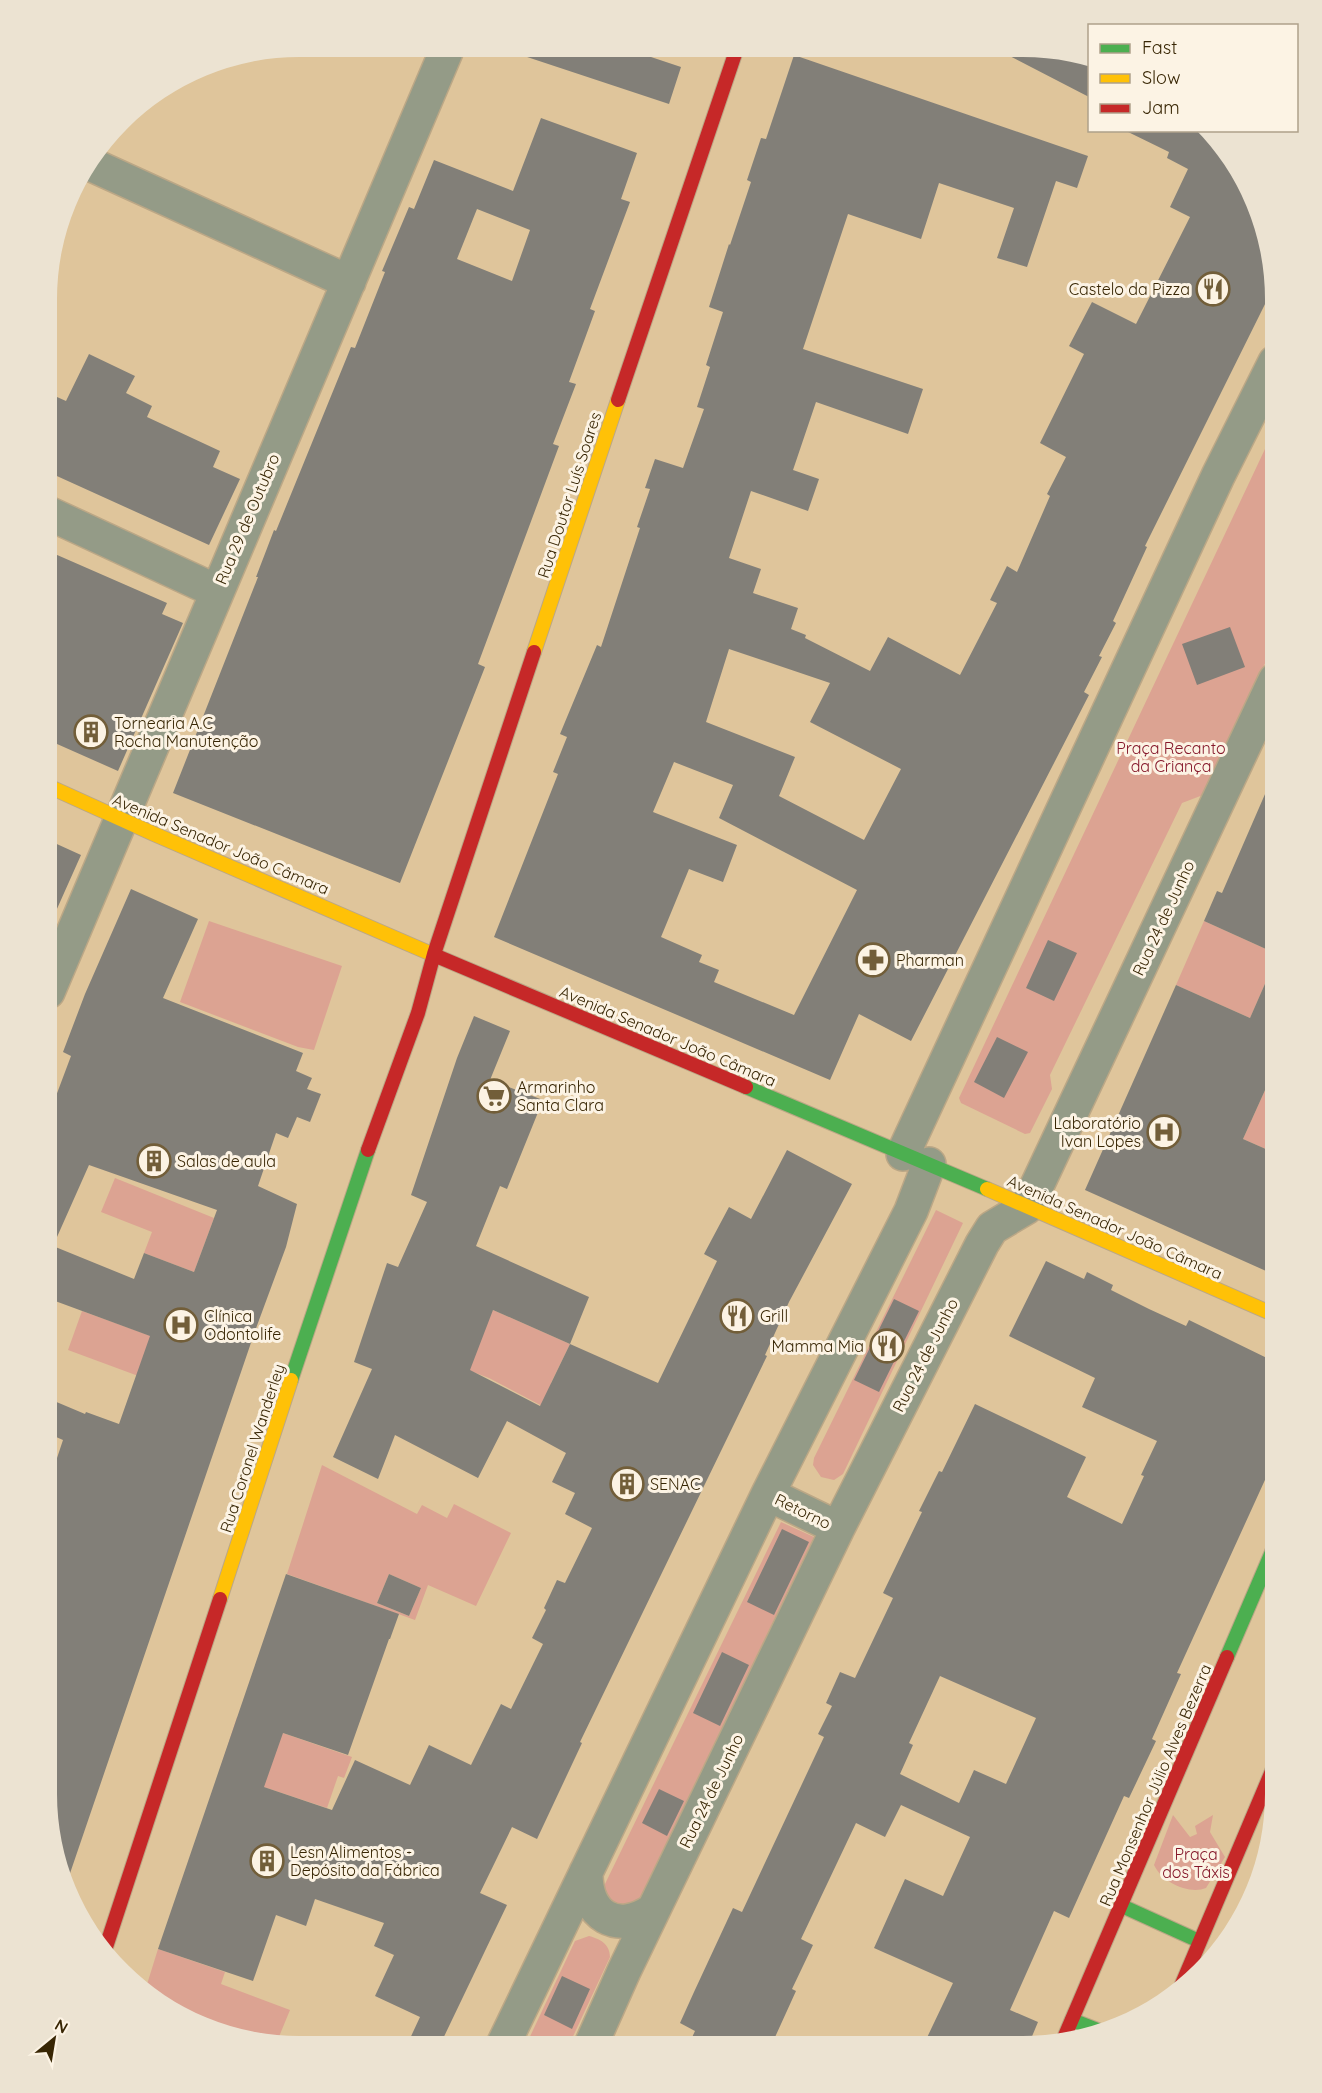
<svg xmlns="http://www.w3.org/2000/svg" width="1322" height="2093" font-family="Quicksand,sans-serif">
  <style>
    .green { fill: #dca392; fill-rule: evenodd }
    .building { fill: #827f78; fill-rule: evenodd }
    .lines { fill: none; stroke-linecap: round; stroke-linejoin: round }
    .street-casing { stroke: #bba786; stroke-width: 36 }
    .fast-casing { stroke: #bba786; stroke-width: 16 }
    .slow-casing { stroke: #bba786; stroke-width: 16 }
    .jam-casing { stroke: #bba786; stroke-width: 16 }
    .street { stroke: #949b87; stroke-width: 33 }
    .fast { stroke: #4caf50; stroke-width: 14 }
    .slow { stroke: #ffc107; stroke-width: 14 }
    .jam { stroke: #c62828; stroke-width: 14 }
    .labels { text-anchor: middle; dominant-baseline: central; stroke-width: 6; stroke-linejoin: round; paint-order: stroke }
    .poi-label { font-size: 16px; fill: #382604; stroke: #fcf3e4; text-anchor: start }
    .street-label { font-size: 16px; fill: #382604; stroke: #fcf3e4 }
    .park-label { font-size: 16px; fill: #85172a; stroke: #fcf3e4 }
  </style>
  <rect width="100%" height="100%" fill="#dfc59b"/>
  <path class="green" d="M1275 443V642L1203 795 1182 803 1050 1075 1052 1089 1030 1133 1025 1134 961 1103 959 1098 1265 449Z
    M209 921 342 966 314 1050 298 1047 180 1002Z
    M1204 921 1275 953V961L1250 1018 1176 985Z
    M1266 1088 1275 1092V1153L1243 1139Z
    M115 1178 214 1218 194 1272 144 1253 152 1232 101 1212Z
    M936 1210 963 1223 843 1474 834 1480 821 1477 813 1465 814 1458Z
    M493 1310 570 1344 551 1383 565 1418 489 1378 444 1361Z
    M82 1311 151 1336 160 1384 68 1350Z
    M322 1465 417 1514 422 1505 447 1518 454 1504 511 1533 476 1606 428 1585 415 1620 287 1574ZM389 1574 421 1588 409 1616 377 1603Z
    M781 1522 814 1537 638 1902 633 1907C615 1905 608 1905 604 1886Z
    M237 1717 352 1757 344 1778 338 1776 327 1808 219 1772Z
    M1173 1815 1190 1837 1197 1834 1195 1826 1213 1815 1210 1832 1225 1857 1206 1888C1189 1895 1162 1882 1154 1865Z
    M589 1936C600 1939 610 1944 610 1957L569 2045H526L575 1941Z
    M158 1949 225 1972 221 1984 290 2010 276 2044 219 2025 144 1994Z"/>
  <path class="building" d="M516 47H621L681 67 669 104 515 53Z
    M996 49H1057L1089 58V97Z
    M794 55 1088 156 1077 188 1056 181 1027 267 997 258 1014 208 939 183 921 239 848 214 803 349 923 389 908 434 816 402 793 470 819 479 808 511 751 491 729 558 761 569 753 593 798 608 791 629 806 635 805 638 870 671 888 637 960 675 997 603 990 600 1007 566 1017 572 1050 496 1047 494 1066 457 1040 443 1084 354 1069 346 1092 302 1136 324 1190 217 1170 207 1188 169 1167 158 1169 152 1124 130H1209L1223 145 1256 202 1273 288 1145 546 1147 547 1113 621 1116 623 1099 656 1102 657 1084 692 1089 695 911 1041 859 1014 830 1080 494 937 558 774 553 772 567 737 560 734 597 645 601 647 640 528 637 527 650 489 645 488 655 459 683 468 704 409 697 407 710 367 706 365 723 312 709 307 729 244 730 245 751 182 747 180 761 138 766 139ZM729 649 830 683 810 722 901 769 864 840 779 796 795 757 706 722ZM674 762 733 785 719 818 857 890 794 1015 714 982 719 970 699 962 702 955 661 937 689 869 723 882 737 845 653 812Z
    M541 118 637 153 621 199 630 202 590 309 595 311 569 382 576 384 553 444 559 446 478 664 485 667 400 883 173 793 258 577H256L266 551 274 530 276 531 351 347 355 348 385 272 382 271 409 207 414 209 434 160 513 191ZM477 209 530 230 512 281 457 259Z
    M89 354 135 376 126 393 152 406 147 417 220 451 213 467 240 479 209 545 48 472V393L66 401Z
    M48 551 167 603 162 614 183 623 118 771 48 740Z
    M1230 627 1245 667 1197 685 1182 644Z
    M1275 771V953L1204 921 1217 891 1222 893Z
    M48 840 81 855 48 929Z
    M131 889 198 919 163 998 303 1053 296 1071 312 1078 307 1089 321 1094 310 1122 297 1117 288 1138 276 1133 258 1186 297 1204 286 1247 255 1331 65 1888 46 1794 47 1488 63 1440 47 1433V1398L85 1414 86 1412 119 1424 150 1336 47 1298V1120L71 1056 63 1052 85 994ZM89 1165 217 1210 194 1272 144 1253 134 1279 53 1246Z
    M1048 940 1077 953 1054 1001 1026 988Z
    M1275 961V1092L1266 1088 1243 1139 1275 1153V1275L1085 1190 1176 985 1250 1018Z
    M474 1016 510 1031 490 1080 543 1100 507 1189 500 1186 476 1246 589 1297 570 1344 658 1383 717 1261 704 1254 729 1207 751 1219 787 1150 852 1184 789 1302 765 1355 767 1356 580 1742 582 1743 537 1839 512 1827 480 1893 507 1905 440 2045H407L420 2017 375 1996 394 1955 374 1946 384 1923 315 1899 306 1926 276 1915 253 1981 158 1949 286 1574 399 1614 390 1639H389L348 1755 283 1733 264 1787 332 1810 355 1760 410 1785 429 1745 471 1765 501 1704 511 1709 543 1644 532 1638 546 1610 544 1608 557 1580 565 1583 592 1528 565 1514 575 1493 552 1482 566 1453 507 1421 478 1478 395 1435 378 1479 333 1457 372 1369 354 1362 387 1263 398 1267 427 1202 411 1195 457 1058ZM493 1310 570 1344 540 1406 470 1370Z
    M997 1037 1028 1052 1004 1098 974 1082Z
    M1046 1261 1084 1279 1087 1272 1113 1285 1111 1290 1149 1309 1186 1326 1189 1320 1275 1362V1458L1177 1673 1181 1674 1152 1739 1156 1741 1129 1798 1124 1796 1069 1918 1054 1911 1010 2010 1038 2022 1028 2046H923L953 1983 874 1948 905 1879 943 1896 970 1837 901 1805 885 1837 856 1823 801 1939 813 1945 792 1989 796 1991 771 2046H688L695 2031 680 2023 694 1992 733 1908 742 1912 824 1737 818 1734 832 1706 826 1703 840 1672 855 1678 893 1598 883 1593 922 1512 919 1511 939 1471 942 1472 975 1404 1086 1457 1067 1497 1122 1524 1144 1476 1141 1475 1157 1441 1082 1407 1095 1378 1009 1336ZM940 1676 1036 1718 1006 1784 974 1770 959 1803 900 1774 913 1745 909 1743Z
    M894 1299 919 1311 879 1392 854 1380Z
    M782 1529 809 1542 774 1615 747 1602Z
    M389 1574 421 1588 409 1616 377 1603Z
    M722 1652 749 1665 720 1726 693 1713Z
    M659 1789 684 1801 667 1836 642 1823Z
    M562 1976 590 1989 572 2029 544 2015Z"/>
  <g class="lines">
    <g class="street-casing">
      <path id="street" d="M90 164 349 282
        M48 513 216 591
        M48 992 448 47
        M903 1154 1218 476 1275 362
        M768 1494 838 1528
        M586 1872C585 1916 617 1935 653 1910
        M503 2045 768 1494 911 1211 929 1164
        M591 2045 624 1971 838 1528 982 1244 992 1228 1027 1207 1275 680"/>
    </g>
    <g class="fast-casing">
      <path id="fast" d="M746 1087 987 1189
        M291 1380 368 1150
        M1227 1657 1275 1545
        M1122 1906 1199 1941
        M1072 2020 1100 2031"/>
    </g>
    <g class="slow-casing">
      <path id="slow" d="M534 652 618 400
        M48 786 154 834 434 955
        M987 1189 1275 1315
        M220 1599 291 1380"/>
    </g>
    <g class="jam-casing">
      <path id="jam" d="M618 400 737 48
        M434 955 746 1087
        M368 1150 418 1013 434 954 534 652
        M104 1953 220 1599
        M1179 1991 1275 1764
        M1064 2038 1227 1657"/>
    </g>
    <use href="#street" class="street"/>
    <use href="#fast" class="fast"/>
    <use href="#slow" class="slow"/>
    <use href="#jam" class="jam"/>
  </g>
  <defs>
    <g id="restaurant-ring" transform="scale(1.725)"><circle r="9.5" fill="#fcf3e4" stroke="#725e39" stroke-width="1.5"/><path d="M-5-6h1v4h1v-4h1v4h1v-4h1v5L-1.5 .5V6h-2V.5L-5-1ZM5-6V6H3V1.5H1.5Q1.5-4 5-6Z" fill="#725e39"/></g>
    <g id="building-ring" transform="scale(1.725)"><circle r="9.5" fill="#fcf3e4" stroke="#725e39" stroke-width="1.5"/><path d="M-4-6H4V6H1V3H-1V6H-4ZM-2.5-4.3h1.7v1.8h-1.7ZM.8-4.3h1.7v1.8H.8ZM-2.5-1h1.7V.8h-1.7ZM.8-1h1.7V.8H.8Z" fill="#725e39"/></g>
    <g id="pharmacy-ring" transform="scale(1.725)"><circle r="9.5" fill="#fcf3e4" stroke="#725e39" stroke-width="1.5"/><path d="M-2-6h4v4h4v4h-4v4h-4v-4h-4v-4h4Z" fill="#725e39"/></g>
    <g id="supermarket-ring" transform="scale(1.725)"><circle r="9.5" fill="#fcf3e4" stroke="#725e39" stroke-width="1.5"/><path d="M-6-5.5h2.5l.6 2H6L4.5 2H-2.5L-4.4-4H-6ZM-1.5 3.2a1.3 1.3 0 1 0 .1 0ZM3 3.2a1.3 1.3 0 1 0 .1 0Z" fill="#725e39"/></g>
    <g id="hospital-ring" transform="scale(1.725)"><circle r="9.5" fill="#fcf3e4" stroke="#725e39" stroke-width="1.5"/><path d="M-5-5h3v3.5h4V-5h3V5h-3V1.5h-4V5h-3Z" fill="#725e39"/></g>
  </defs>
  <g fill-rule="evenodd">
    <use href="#restaurant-ring" x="1213" y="289"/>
    <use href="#building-ring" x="91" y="732"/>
    <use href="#pharmacy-ring" x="873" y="960"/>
    <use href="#supermarket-ring" x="494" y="1096"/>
    <use href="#hospital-ring" x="1164" y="1132"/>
    <use href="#building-ring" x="154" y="1161"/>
    <use href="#restaurant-ring" x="737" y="1316"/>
    <use href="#hospital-ring" x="181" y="1325"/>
    <use href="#restaurant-ring" x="887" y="1346"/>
    <use href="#building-ring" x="627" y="1484"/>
    <use href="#building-ring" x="267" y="1861"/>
  </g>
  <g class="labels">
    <g class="poi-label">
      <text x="1190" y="289" text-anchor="end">Castelo da Pizza</text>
      <text x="114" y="723">Tornearia A.C<tspan x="114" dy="18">Rocha Manutenção</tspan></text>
      <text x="896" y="960">Pharman</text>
      <text x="517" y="1087">Armarinho<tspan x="517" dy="18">Santa Clara</tspan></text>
      <text x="1141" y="1123" text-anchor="end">Laboratório<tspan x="1141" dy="18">Ivan Lopes</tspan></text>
      <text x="177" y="1161">Salas de aula</text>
      <text x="204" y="1316">Clínica<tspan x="204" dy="18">Odontolife</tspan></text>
      <text x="760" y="1316">Grill</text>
      <text x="864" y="1346" text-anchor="end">Mamma Mia</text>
      <text x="650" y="1484">SENAC</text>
      <text x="290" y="1852">Lesn Alimentos -<tspan x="290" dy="18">Depósito da Fábrica</tspan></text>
    </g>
    <g class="street-label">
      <text transform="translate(569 495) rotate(-72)">Rua Doutor Luís Soares</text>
      <text transform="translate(247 519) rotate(-67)">Rua 29 de Outubro</text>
      <text transform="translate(221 844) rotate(23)">Avenida Senador João Câmara</text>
      <text transform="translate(1163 918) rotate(-65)">Rua 24 de Junho</text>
      <text transform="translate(668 1036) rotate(23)">Avenida Senador João Câmara</text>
      <text transform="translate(1115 1227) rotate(24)">Avenida Senador João Câmara</text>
      <text transform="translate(925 1355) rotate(-63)">Rua 24 de Junho</text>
      <text transform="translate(252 1448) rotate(-72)">Rua Coronel Wanderley</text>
      <text transform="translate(803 1511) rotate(26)">Retorno</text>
      <text transform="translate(1155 1785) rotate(-67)">Rua Monsenhor Júlio Alves Bezerra</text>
      <text transform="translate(711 1791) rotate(-64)">Rua 24 de Junho</text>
    </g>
    <g class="park-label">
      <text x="1171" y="748">Praça Recanto<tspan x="1171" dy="18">da Criança</tspan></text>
      <text x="1196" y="1854">Praça<tspan x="1196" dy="18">dos Táxis</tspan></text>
    </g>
  </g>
  <path d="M0 0H1322V2093H0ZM299 57H1023A242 242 0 0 1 1265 299V1794A242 242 0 0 1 1023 2036H299A242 242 0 0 1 57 1794V299A242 242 0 0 1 299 57Z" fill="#ece3d2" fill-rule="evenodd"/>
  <rect x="1088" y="24" width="210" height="108" fill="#fcf3e4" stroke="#aea18a" stroke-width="1.5"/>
  <rect x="1100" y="44" width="30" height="9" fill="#4caf50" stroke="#aea18a" stroke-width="1.5"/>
  <text x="1142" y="54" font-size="18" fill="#382604">Fast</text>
  <rect x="1100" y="74" width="30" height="9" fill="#ffc107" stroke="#aea18a" stroke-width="1.5"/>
  <text x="1142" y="84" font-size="18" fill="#382604">Slow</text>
  <rect x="1100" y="104" width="30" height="9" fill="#c62828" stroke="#aea18a" stroke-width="1.5"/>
  <text x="1142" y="114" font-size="18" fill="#382604">Jam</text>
  <g transform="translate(54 2039) rotate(30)" stroke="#fcf3e4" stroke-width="4.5" paint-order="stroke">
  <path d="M0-4.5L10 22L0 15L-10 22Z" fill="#382604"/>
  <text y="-9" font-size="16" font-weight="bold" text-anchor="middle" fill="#382604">N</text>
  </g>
</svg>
